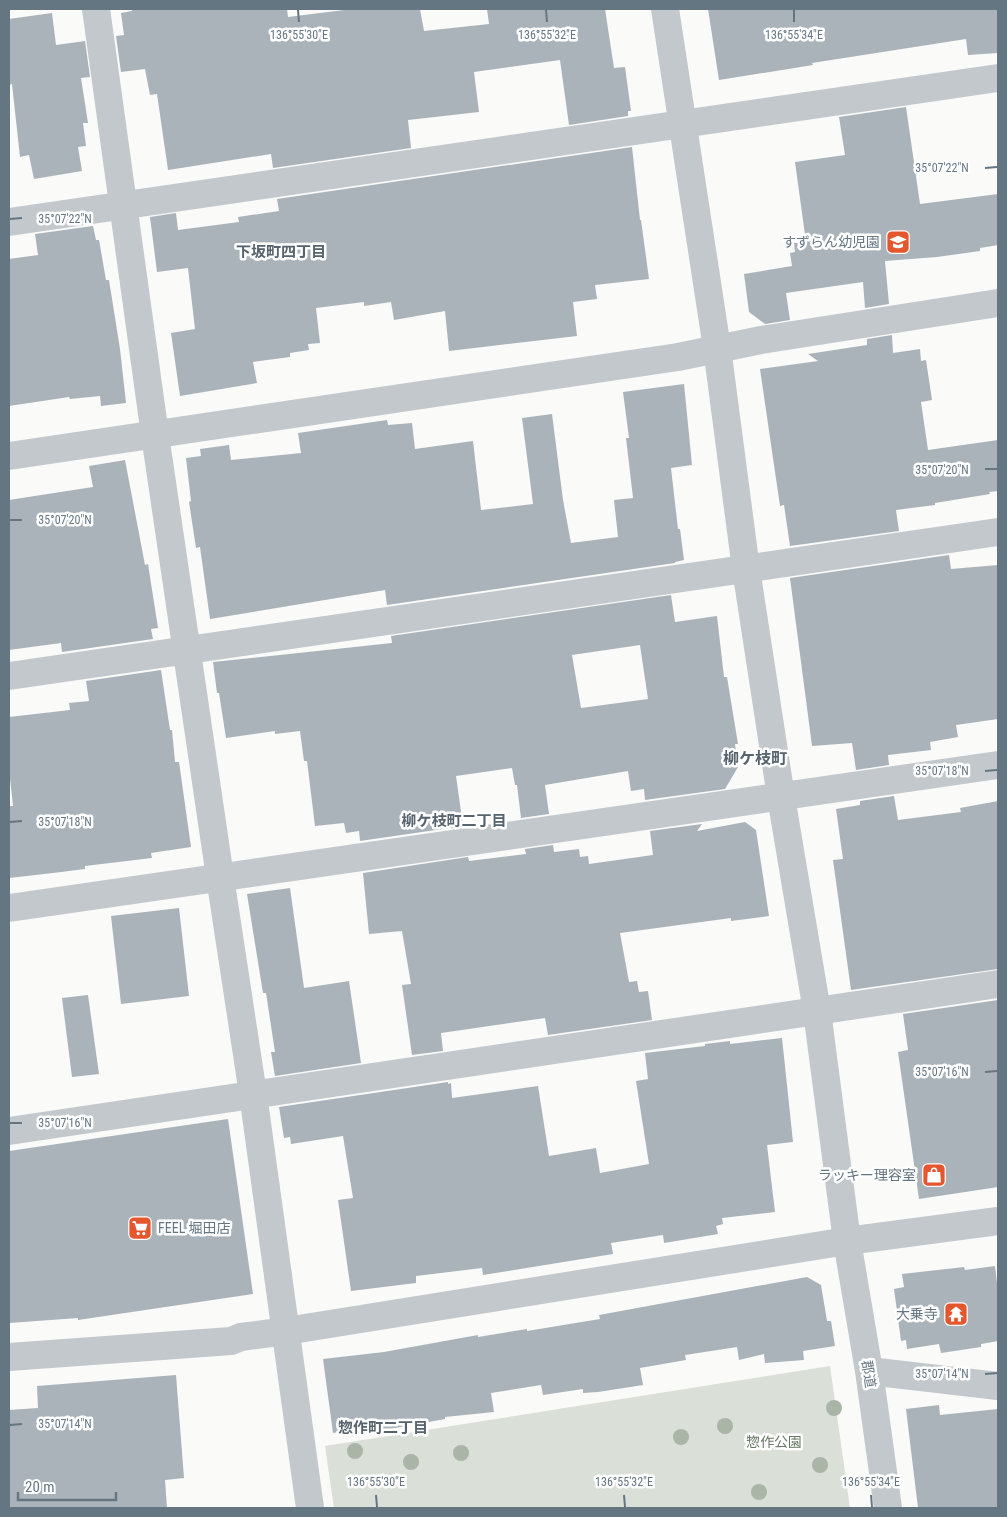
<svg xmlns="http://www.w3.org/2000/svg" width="1007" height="1517" font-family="'Roboto Condensed','Noto Sans JP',sans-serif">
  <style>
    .green { fill: #dadfd7 }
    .building { fill: #aab3b9; fill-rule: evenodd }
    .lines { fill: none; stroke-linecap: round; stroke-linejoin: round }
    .minor { stroke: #c3c8cc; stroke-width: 28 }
    .tree { fill: #aab4a7 }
    .ticks { fill: none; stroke: #657683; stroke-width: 2 }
    .labels { text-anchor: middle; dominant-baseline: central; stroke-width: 5; stroke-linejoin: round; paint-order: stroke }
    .poi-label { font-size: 14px; fill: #657683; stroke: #fff; text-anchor: end }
    .street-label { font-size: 14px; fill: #657683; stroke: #fff }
    .park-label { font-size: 14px; fill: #687a64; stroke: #fff }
    .neighbourhood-label { font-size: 15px; font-weight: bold; fill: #57646e; stroke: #fff }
    .quarter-label { font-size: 16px; font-weight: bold; fill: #57646e; stroke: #fff }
    .ticks-label { font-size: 12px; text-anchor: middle; fill: #657683; stroke: #fff; stroke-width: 5; stroke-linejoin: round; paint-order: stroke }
  </style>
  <rect width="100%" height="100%" fill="#fafaf8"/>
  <path class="green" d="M830 1366 850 1508H334L325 1446Z"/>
  <path class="building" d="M132 9H287L288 17 352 9H420L424 31 489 24 487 9H605L614 68 625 67 631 111H628V116L569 125 560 60 474 72 479 112 408 120 411 148 273 168 271 154 168 170 157 94 150 95 145 69 121 72 116 36 124 35 121 13 132 11Z
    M708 9H998V53L968 55 966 39 812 63 813 65 719 80Z
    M52 13 56 45 85 41 90 77 81 78 88 123H83L86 146 78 147 82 171 34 179 29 155 20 157 12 84 9 85V19Z
    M906 107 920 204 998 194V245L980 248V251L937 257 885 261 889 304 865 308 863 282 786 293 790 320 765 324 749 312 744 274 792 266 790 253 795 252 794 243 806 242 795 162 845 155 839 117Z
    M632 147 640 220H641L649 279 595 285 597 299 573 302 577 336 449 351 445 311 394 320 391 302 364 306V302L316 308 320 343 308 344 309 350 290 353V357L253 362 257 383 180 396 171 333 195 329 188 268 157 272 150 217 176 213 178 230 239 222 238 217 279 211 277 199Z
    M93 226 96 240H99L106 280H109L120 349 126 403 101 406 100 396 70 399 69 397 9 406V259L38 255 35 234Z
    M892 335 893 353 920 349 921 361 926 360 932 400 921 402 928 450 998 440V491L989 492 990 494 935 503V505L896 510 899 531 790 546 784 505 780 506 760 369 818 361 808 354 867 345V339Z
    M684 384 692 465 671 468 678 529H680L684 560 675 562V563L387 605 385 590 210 619 200 547 196 548 189 502 191 501 186 458 201 456 200 449 229 445 231 460 301 453 298 433 387 420 388 425 412 423 415 449 473 441 481 510 533 504 522 418 552 414 563 500 571 543 618 537 614 500 633 498 626 438H629L623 392Z
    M125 460 145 565 148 564 158 628 151 629 153 639 62 652 61 643 9 650V500L93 487 89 466Z
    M949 555 951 569 998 565V719L956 725 958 737 930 742 931 750 888 755 889 765 856 770 852 743 812 746 790 578Z
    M671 595 675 622 717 616 724 677H727L738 744H735L738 767 725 789 645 800 644 789 631 791 628 771 545 785 549 814 521 818 517 785H515L512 768 456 776 463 826 360 841 359 831 346 833 344 823 315 826 307 761H304L300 731 275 734V731L226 738 219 693H217L213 662 392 643 391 636ZM640 645 648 699 581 708 572 655Z
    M161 670 170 730H172L175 762H179L191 847 151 853 152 858 85 866V869L53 873 9 878V806H13L9 769V717L70 710 69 703 89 701 86 681Z
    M894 796 898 820 961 812 960 808 998 801V969L851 990 833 860 843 859 836 809 860 805V801Z
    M745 822 756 830 769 916 731 921V918L620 933 629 982 637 981 639 992 648 991 652 1020 548 1035 545 1018 441 1033 443 1051 412 1055 402 985 411 984 402 931 369 934 363 873 468 857 469 861 526 854 525 849 553 845 554 852 579 849 580 857 588 856 589 864 653 855 650 831 702 824 697 831Z
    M290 888 304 988 349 981 361 1063 275 1076 271 1052H275L266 993H263L247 894Z
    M179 908 189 996 121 1004 111 916Z
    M88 995 99 1074 72 1077 62 998Z
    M998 1000V1187L919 1199 898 1052 908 1050 903 1014Z
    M782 1038 793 1142 767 1145 775 1212 722 1218 723 1224 716 1226 718 1234 664 1243 663 1235 611 1243 613 1254 483 1275 482 1268 416 1276V1283L351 1291 338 1200 353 1198 343 1136 291 1144 290 1137 284 1138 279 1107 448 1082V1084L451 1083 452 1098 538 1086 549 1156 596 1148 600 1173 649 1164 636 1081 648 1079 645 1053 705 1046V1044L730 1041V1044Z
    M228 1119 253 1294 78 1320V1318L9 1323V1151Z
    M995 1266 998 1292V1341L981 1344V1347L941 1353 939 1344 907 1349 906 1340 901 1341 894 1289 904 1287 902 1274 964 1267 965 1270Z
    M807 1277 821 1285 827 1321H831L835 1346 803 1351 804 1360 765 1363 764 1354 739 1360 737 1347 685 1355 686 1360 640 1368 643 1385 598 1392 583 1393V1389L543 1395 541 1385 491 1393 494 1412 445 1417V1419L351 1436V1430L333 1433 323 1359 384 1352 478 1335V1337L527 1329V1331L600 1319 599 1315Z
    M176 1375 184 1478 165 1480 167 1508H9V1410L38 1408 37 1386Z
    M939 1405 940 1415 998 1409V1508H918L906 1409Z"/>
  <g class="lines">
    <path class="minor" d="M96 9 155 435 220 877 253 1094 310 1508
      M665 9 717 348 746 569 781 797 817 1011 847 1241 869 1371 888 1508
      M9 222 998 78
      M9 456 678 357 761 340 998 303
      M9 676 998 532
      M9 908 998 765
      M9 1131 998 984
      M9 1357 231 1341 241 1337 286 1331 847 1241 998 1221
      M869 1371 998 1386"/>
  </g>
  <g class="tree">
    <circle cx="834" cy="1408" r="8"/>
    <circle cx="725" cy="1426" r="8"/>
    <circle cx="681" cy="1437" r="8"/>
    <circle cx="355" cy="1451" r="8"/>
    <circle cx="461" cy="1453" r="8"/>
    <circle cx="411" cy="1462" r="8"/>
    <circle cx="820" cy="1465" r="8"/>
    <circle cx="759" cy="1492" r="8"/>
  </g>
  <path class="ticks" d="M298 10 299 22M546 10 547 22M794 10V22M985 168 997 167M10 219 22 218M985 469H997M10 520H22M985 771 997 770M10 822 22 821M985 1072 997 1071M10 1123H22M985 1374 997 1373M10 1425 22 1424M376 1495 377 1507M624 1495 625 1507M871 1495 872 1507"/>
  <defs>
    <g id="school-square" transform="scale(1.25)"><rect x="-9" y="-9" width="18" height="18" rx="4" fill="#e4572e" stroke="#fff"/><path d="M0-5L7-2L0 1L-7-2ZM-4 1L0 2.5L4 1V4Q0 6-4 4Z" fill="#fff"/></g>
    <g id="shop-square" transform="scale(1.25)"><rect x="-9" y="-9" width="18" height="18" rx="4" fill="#e4572e" stroke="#fff"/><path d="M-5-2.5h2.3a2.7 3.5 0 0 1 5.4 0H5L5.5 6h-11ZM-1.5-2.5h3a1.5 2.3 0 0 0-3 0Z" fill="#fff"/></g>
    <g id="supermarket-square" transform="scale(1.25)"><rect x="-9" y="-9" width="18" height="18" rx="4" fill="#e4572e" stroke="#fff"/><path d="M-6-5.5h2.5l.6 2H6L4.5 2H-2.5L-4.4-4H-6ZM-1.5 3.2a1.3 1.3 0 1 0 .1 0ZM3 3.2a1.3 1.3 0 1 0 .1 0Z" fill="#fff"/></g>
    <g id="temple-square" transform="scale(1.25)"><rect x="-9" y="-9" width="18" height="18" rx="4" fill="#e4572e" stroke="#fff"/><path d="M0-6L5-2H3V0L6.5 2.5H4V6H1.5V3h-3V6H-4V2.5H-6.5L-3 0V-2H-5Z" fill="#fff"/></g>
  </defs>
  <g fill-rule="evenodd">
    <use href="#school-square" x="898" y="242"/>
    <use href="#shop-square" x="934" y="1175"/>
    <use href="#supermarket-square" x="140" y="1228"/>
    <use href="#temple-square" x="956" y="1314"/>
  </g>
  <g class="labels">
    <g class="poi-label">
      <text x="880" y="242">すずらん幼児園</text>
      <text x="916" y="1175">ラッキー理容室</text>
      <text x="158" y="1228" text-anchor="start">FEEL 堀田店</text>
      <text x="938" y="1314">大乗寺</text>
    </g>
    <g class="street-label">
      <text transform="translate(869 1374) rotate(81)">郡道</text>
    </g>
    <g class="park-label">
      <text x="774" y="1442">惣作公園</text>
    </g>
    <g class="neighbourhood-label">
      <text x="281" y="252">下坂町四丁目</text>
      <text x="454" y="821">柳ケ枝町二丁目</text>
      <text x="383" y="1428">惣作町二丁目</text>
    </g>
    <g class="quarter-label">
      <text x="755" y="758">柳ケ枝町</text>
    </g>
  </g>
  <g class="ticks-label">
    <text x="299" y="39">136°55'30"E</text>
    <text x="547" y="39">136°55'32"E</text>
    <text x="794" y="39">136°55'34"E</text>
    <text x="942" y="172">35°07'22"N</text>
    <text x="65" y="223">35°07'22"N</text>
    <text x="942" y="474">35°07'20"N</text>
    <text x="65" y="524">35°07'20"N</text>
    <text x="942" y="775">35°07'18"N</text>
    <text x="65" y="826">35°07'18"N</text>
    <text x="942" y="1076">35°07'16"N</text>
    <text x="65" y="1127">35°07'16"N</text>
    <text x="942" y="1378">35°07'14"N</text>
    <text x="65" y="1428">35°07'14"N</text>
    <text x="376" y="1486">136°55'30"E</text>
    <text x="624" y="1486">136°55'32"E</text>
    <text x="871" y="1486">136°55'34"E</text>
  </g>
  <rect width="1007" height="1517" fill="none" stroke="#657683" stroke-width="20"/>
  <path d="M18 1492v8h98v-8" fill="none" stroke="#657683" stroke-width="2.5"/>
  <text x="25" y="1492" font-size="15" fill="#657683" stroke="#ffffff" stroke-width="4" paint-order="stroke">20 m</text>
</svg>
